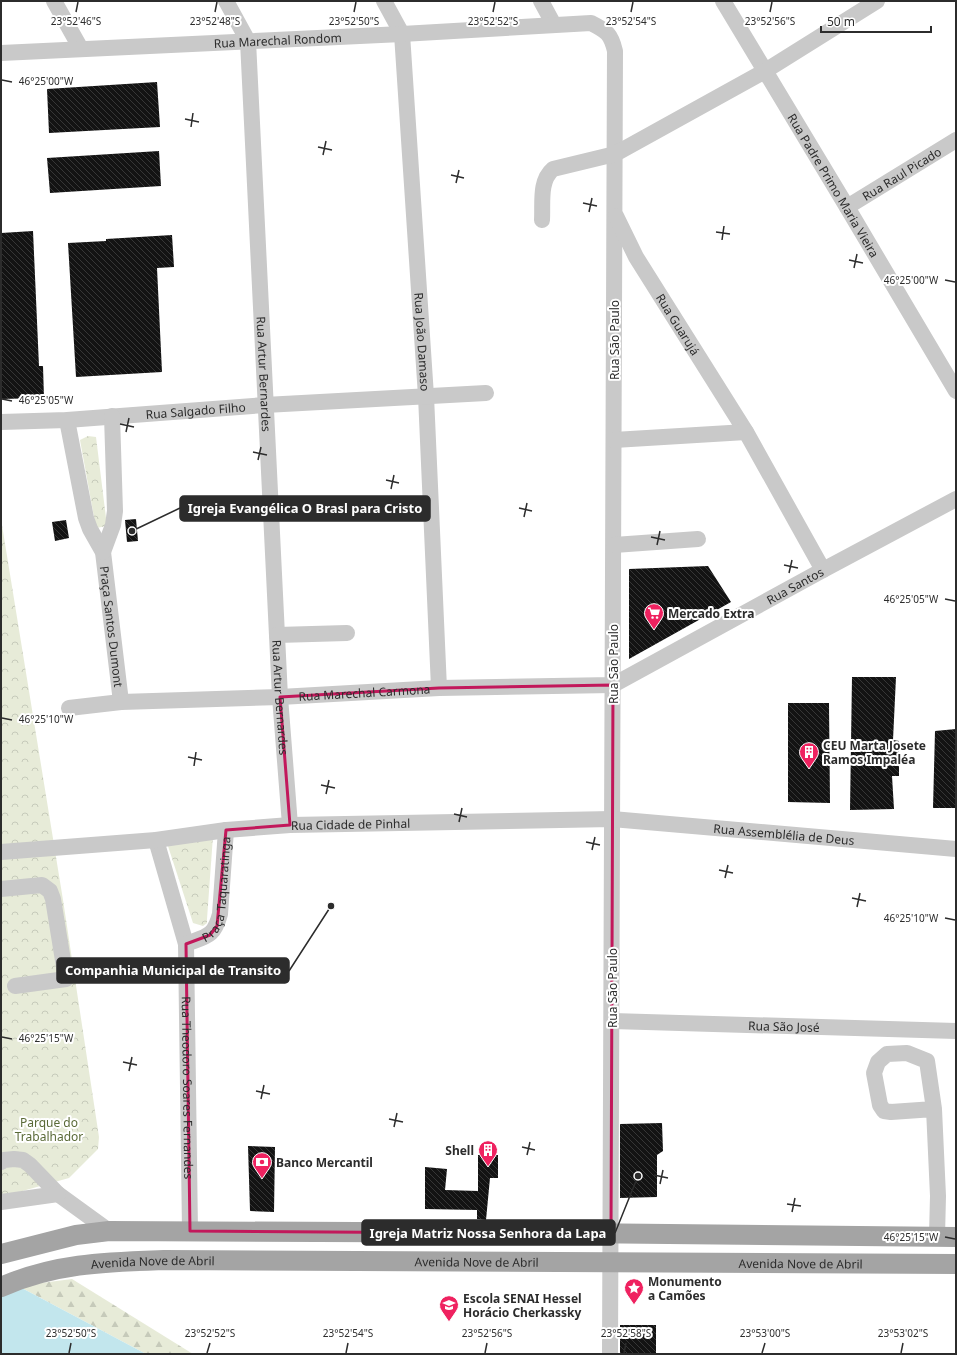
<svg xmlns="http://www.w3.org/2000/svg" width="957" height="1355" font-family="'Noto Sans',sans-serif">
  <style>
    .forest { fill: url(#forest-firs) }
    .park { fill: url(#park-crowns) }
    .water { fill: #c2e6ed }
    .building { fill: url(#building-back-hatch) }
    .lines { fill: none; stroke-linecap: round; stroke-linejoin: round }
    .minor { stroke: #c9c9c9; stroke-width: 16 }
    .major { stroke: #a4a4a4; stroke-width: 20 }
    .marked { fill: none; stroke: #c2185b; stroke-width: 3; stroke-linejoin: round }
    .ticks { fill: none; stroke: #2c2c2c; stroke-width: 1.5 }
    .labels { text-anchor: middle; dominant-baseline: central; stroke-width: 4; stroke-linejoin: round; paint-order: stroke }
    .street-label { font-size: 12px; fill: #2c2c2c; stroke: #fff }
    .poi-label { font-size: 12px; font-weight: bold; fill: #2c2c2c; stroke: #fff; text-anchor: start }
    .park-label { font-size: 12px; fill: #5a6a37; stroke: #fff }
    .ticks-label { font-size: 10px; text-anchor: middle; fill: #2c2c2c; stroke: #fff; stroke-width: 4; stroke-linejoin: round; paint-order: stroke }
    .leader { fill: none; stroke: #2c2c2c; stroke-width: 1.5 }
    .callout-dot { fill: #2c2c2c; stroke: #fff; stroke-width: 1.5 }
    .callout { fill: #2c2c2c; stroke: #2c2c2c; stroke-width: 1.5 }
    .callout-label { font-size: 13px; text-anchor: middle; font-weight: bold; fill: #fff }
  </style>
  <defs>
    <pattern id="forest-firs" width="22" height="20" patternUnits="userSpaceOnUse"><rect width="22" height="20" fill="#e7ebd8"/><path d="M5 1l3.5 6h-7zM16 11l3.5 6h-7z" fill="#c6caba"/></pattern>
    <pattern id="park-crowns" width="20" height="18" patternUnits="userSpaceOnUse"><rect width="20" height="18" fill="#e7ebd8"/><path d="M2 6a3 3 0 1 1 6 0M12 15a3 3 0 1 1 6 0" fill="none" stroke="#c6caba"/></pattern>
    <pattern id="building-back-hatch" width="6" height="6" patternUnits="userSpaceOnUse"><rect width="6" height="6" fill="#131313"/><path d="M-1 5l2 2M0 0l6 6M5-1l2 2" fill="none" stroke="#363636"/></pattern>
  </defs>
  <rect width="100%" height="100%" fill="#fff"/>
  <path class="forest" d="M72 1279 193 1354H146L18 1286Z"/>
  <path class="park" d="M88 436 96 437 107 526 96 528 80 440Z
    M1 519 63 900 99 1137 98 1149 69 1178 1 1197Z
    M213 836 207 919V923L203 926 193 923 167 843Z"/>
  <path class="water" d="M1 1277 18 1286 146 1354H1Z"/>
  <path class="building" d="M157 82 160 127 49 133 47 89Z
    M159 151 161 186 50 193 47 158Z
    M33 231 39 366H43L44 398 1 399V233Z
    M172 235 174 267 157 268 162 372 76 377 68 243 106 241V239Z
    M136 519 138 541 127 542 125 520Z
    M66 520 69 538 55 541 52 522Z
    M708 566 731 602 629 659V569Z
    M852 677H896L893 740 899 741V776H892L894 809 850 810Z
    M788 703H829L830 803 788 802Z
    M956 729V808H933L935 731Z
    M662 1123 663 1151 657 1155V1197L620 1198V1124Z
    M248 1146 275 1147 274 1212 250 1211Z
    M478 1155H498V1178H490L486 1220 477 1219V1210L425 1209V1167L447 1169 445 1190 478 1191Z
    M620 1325H656V1354H620Z"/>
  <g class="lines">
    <g class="minor">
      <path d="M54 1 81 49"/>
      <path id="s1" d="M226 1 248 41 280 697 290 825"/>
      <path id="s2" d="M384 1 402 34 426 396 439 688"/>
      <path d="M541 1 554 25"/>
      <path id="s3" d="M723 1 847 207 956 391"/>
      <path id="s4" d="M1 53 402 34 591 23C607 31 611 34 615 51L610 1354"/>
      <path id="s5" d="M847 207 956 140"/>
      <path id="s6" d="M616 216 636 257 746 432 823 570"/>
      <path d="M542 220C543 203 539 181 553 169L615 154 765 71 877 1"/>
      <path id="s7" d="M67 420 86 518 90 529 103 552 121 702"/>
      <path id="s8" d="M1 422 67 420 265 405 486 393"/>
      <path d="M614 440 746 432"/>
      <path d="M614 545 698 539"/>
      <path d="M103 552 113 525 115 511 112 416"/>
      <path d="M277 635 347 633"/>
      <path id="s9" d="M69 708 121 702 280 697 439 688 613 685 823 570 956 499"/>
      <path id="s10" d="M156 840 186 944 190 1231"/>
      <path id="s11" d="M1 852 156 840 226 830 290 825 612 819 956 849"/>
      <path d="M1 889 42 885 50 891 53 899 66 979 15 986"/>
      <path id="s12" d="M186 944C207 936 214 937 220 914L226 830"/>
      <path id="s13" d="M612 1021 956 1031"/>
      <path d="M934 1109 891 1112 884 1111 880 1105 874 1073 878 1062 887 1054 907 1053 927 1061 934 1109 938 1196 937 1236"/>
      <path d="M1 1162 4 1160 14 1159 23 1160 30 1165 58 1194 109 1231"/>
      <path d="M1 1202 58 1194"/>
    </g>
    <g class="major">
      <path d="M1 1254 76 1235 109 1231 573 1233 956 1237"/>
      <path id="s14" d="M1 1287C55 1263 107 1262 164 1260L956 1264"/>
    </g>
  </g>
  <path class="marked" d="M613 685 611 1234 190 1231 186 944 210 935 217 926 226 830 290 825 280 697 439 688Z"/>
  <path class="ticks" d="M76 12 78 2M215 12 217 2M354 12 356 2M493 12 495 2M631 12 633 2M770 12 772 2M2 80 12 82M185 119 199 122M191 127 193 113M318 147 332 150M323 155 326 141M451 175 464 178M456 183 459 170M583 203 597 206M589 212 592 198M716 232 730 234M722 240 724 226M849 260 863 263M854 268 857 254M945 280 955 282M2 399 12 401M120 424 134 427M126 432 129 418M253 452 267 455M258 460 261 447M386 480 399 483M391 489 394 475M519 508 532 511M524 517 527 503M651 537 665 540M657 545 660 531M784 565 798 568M789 573 792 560M945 599 955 601M2 718 12 720M188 757 202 760M194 766 196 752M321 785 335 788M326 794 329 780M454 814 467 817M459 822 462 808M586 842 600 845M592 850 595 837M719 870 733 873M725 878 728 865M852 898 866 901M857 907 860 893M945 918 955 920M2 1037 12 1039M123 1062 137 1065M129 1071 132 1057M256 1091 270 1094M261 1099 264 1085M389 1119 403 1122M394 1127 397 1113M522 1147 535 1150M527 1155 530 1142M654 1175 668 1178M660 1184 663 1170M787 1204 801 1206M792 1212 795 1198M945 1237 955 1239M69 1353 71 1343M207 1353 210 1343M346 1353 348 1343M485 1353 487 1343M624 1353 626 1343M762 1353 765 1343M901 1353 903 1343"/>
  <defs>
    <g id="supermarket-pin" transform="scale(1)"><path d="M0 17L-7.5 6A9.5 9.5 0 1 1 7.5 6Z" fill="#ef2260" stroke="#fff"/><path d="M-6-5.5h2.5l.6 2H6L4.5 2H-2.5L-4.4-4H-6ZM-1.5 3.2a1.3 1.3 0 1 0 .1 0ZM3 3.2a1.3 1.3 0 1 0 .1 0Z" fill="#fff"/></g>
    <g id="building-pin" transform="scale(1)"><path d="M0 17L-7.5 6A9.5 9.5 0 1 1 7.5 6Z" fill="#ef2260" stroke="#fff"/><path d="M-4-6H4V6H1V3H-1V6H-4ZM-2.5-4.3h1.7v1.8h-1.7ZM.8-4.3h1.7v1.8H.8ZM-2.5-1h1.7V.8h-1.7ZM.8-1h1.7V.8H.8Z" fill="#fff"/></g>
    <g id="bank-pin" transform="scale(1)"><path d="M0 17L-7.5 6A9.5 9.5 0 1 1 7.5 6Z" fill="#ef2260" stroke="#fff"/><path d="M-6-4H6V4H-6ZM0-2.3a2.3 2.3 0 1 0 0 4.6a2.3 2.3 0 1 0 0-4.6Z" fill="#fff"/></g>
    <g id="sight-pin" transform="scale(1)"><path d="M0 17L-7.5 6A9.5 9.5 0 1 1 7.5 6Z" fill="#ef2260" stroke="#fff"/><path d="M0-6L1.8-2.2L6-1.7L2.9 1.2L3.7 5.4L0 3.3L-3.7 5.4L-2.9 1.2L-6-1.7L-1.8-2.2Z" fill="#fff"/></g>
    <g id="university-pin" transform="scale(1)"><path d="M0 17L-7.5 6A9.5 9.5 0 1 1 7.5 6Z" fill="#ef2260" stroke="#fff"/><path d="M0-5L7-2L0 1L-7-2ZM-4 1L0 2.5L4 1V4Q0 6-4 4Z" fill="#fff"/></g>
  </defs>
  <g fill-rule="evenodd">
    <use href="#supermarket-pin" x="654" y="613"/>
    <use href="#building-pin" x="809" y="752"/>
    <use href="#building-pin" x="488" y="1150"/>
    <use href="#bank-pin" x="262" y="1162"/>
    <use href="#sight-pin" x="634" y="1288"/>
    <use href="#university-pin" x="449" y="1305"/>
  </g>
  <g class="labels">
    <g class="street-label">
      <text stroke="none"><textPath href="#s4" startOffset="277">Rua Marechal Rondom</textPath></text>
      <text stroke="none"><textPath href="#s5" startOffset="64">Rua Raul Picado</textPath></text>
      <text stroke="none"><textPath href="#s3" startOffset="215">Rua Padre Primo Maria Vieira</textPath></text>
      <text stroke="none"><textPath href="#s6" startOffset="125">Rua Guarujá</textPath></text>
      <text transform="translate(614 340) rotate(-90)">Rua São Paulo</text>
      <text stroke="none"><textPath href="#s2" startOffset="346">Rua João Damaso</textPath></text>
      <text stroke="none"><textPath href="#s1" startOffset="379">Rua Artur Bernardes</textPath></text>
      <text stroke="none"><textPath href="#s8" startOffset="195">Rua Salgado Filho</textPath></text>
      <text stroke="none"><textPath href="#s9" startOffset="752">Rua Santos</textPath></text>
      <text stroke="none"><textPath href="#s7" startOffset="213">Praça Santos Dumont</textPath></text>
      <text transform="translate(613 664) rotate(-90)">Rua São Paulo</text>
      <text stroke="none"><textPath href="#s9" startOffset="296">Rua Marechal Carmona</textPath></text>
      <text stroke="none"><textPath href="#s1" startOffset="703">Rua Artur Bernardes</textPath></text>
      <text stroke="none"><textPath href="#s11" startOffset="351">Rua Cidade de Pinhal</textPath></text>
      <text stroke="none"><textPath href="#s11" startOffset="785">Rua Assemblélia de Deus</textPath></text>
      <text stroke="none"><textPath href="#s12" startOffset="72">Praça Taquaratinga</textPath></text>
      <text transform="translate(612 988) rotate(-90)">Rua São Paulo</text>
      <text stroke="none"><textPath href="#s13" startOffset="172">Rua São José</textPath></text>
      <text stroke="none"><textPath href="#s10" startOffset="252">Rua Theodoro Soares Fernandes</textPath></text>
      <text stroke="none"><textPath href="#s14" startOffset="479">Avenida Nove de Abril</textPath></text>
      <text stroke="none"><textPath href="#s14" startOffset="155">Avenida Nove de Abril</textPath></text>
      <text stroke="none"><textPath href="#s14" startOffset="803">Avenida Nove de Abril</textPath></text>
    </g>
    <g class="poi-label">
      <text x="668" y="613">Mercado Extra</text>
      <text x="823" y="745">CEU Marta Josete<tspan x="823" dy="14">Ramos Impaléa</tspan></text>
      <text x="474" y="1150" text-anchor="end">Shell</text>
      <text x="276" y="1162">Banco Mercantil</text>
      <text x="648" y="1281">Monumento<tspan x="648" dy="14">a Camões</tspan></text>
      <text x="463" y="1298">Escola SENAI Hessel<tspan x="463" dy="14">Horácio Cherkassky</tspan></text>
    </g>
    <g class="park-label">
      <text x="49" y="1122">Parque do<tspan x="49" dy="14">Trabalhador</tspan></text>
    </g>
  </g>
  <g class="ticks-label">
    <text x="76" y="25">23°52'46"S</text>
    <text x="215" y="25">23°52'48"S</text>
    <text x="354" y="25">23°52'50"S</text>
    <text x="493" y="25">23°52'52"S</text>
    <text x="631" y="25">23°52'54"S</text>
    <text x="770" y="25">23°52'56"S</text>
    <text x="46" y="85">46°25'00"W</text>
    <text x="911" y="284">46°25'00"W</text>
    <text x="46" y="404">46°25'05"W</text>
    <text x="911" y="603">46°25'05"W</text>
    <text x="46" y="723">46°25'10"W</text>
    <text x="911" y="922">46°25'10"W</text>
    <text x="46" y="1042">46°25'15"W</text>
    <text x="911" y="1241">46°25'15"W</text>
    <text x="71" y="1337">23°52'50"S</text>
    <text x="210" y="1337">23°52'52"S</text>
    <text x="348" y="1337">23°52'54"S</text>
    <text x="487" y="1337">23°52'56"S</text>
    <text x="626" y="1337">23°52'58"S</text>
    <text x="765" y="1337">23°53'00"S</text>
    <text x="903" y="1337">23°53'02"S</text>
  </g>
  <path class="leader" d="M132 531L180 508M331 906L289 971M638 1176L615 1233"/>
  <g class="callout-dot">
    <circle cx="132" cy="531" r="4"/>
    <circle cx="331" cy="906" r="4"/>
    <circle cx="638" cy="1176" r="4"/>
  </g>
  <g class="callout">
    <rect x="180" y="496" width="250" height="25" rx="4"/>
    <rect x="57" y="958" width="232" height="25" rx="4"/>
    <rect x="362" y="1220" width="253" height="25" rx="4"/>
  </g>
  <g class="callout-label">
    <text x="305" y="513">Igreja Evangélica O Brasl para Cristo</text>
    <text x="173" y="975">Companhia Municipal de Transito</text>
    <text x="488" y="1238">Igreja Matriz Nossa Senhora da Lapa</text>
  </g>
  <rect width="957" height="1355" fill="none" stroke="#2c2c2c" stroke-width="4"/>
  <path d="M821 26v6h110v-6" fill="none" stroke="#2c2c2c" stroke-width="2"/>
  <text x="827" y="26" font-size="12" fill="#2c2c2c" stroke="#ffffff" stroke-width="3" paint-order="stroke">50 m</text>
</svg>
